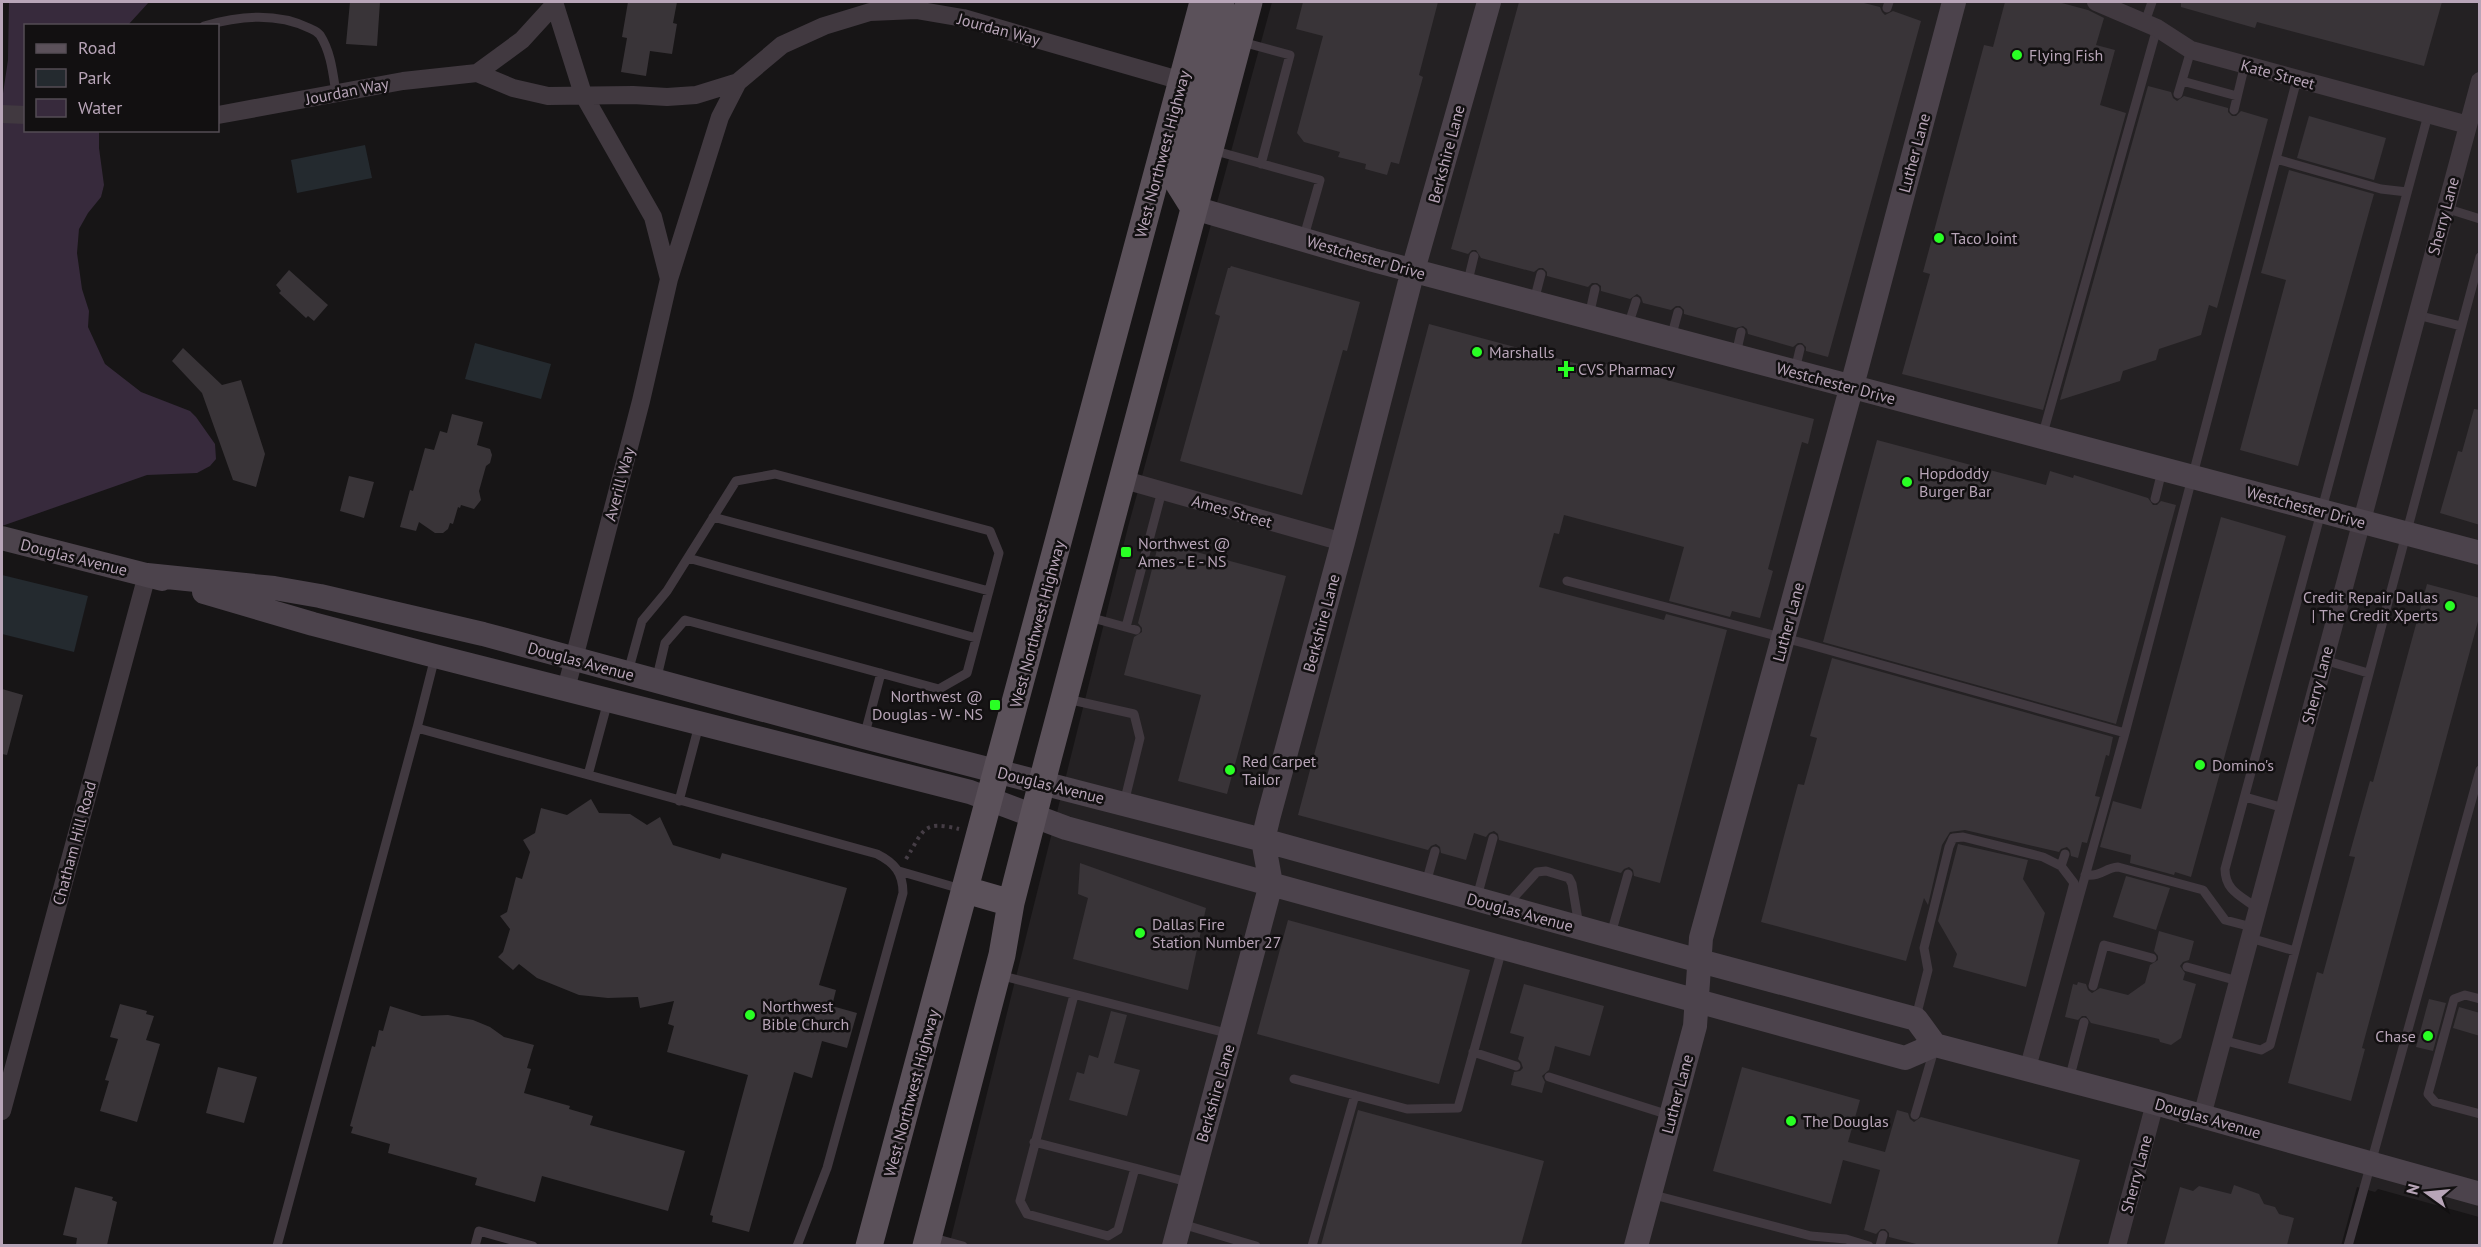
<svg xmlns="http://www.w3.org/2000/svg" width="2481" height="1247" font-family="'PT Sans',sans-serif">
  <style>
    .built { fill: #242123 }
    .green { fill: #242a2f }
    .water { fill: #372a3c }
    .building { fill: #393438 }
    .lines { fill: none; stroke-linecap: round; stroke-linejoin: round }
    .path { stroke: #453d45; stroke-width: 4; stroke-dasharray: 3 4.5; stroke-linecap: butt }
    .lane { stroke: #413940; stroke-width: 9 }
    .street { stroke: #413940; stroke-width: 18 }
    .secondary { stroke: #4c434c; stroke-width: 24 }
    .primary { stroke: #5b515a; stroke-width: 27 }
    .poi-dot { fill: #29ff24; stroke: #121011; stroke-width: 2 }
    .labels { text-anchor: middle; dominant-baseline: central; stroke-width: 5; stroke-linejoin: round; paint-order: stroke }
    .street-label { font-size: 16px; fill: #b8a5b8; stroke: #121011 }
    .poi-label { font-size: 16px; fill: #b8a5b8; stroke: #121011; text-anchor: start }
  </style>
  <rect width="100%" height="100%" fill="#171516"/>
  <path class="built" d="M1272 2H2479V1217L2378 1189 2375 1192 2357 1187 2341 1246H949L1128 527Z"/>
  <path class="green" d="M365 145 372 178 297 193 291 160Z
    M475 343 551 364 541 399 465 379Z
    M2 575 88 596 74 652 2 634Z"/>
  <path class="water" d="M9 2H149L128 25 26 26V130L99 131V148L104 185 101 197 88 213 79 229 77 253 82 289 89 311 88 327 105 364 141 392 190 411 196 417 215 444 216 459 210 466 197 473 147 475 2 526V100L8 60Z"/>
  <path class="building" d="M350 2H380L377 46 346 44Z
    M628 2H677L673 23 677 24 672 54 650 51 646 76 621 72 627 38 622 37Z
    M1303 2H1438L1419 75 1423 77 1399 164 1391 162 1387 175 1365 169 1366 164 1338 157 1340 152 1304 142 1297 133 1323 36 1296 29Z
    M1519 2H1860L1880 7 1882 12 1885 15 1893 11 1921 21 1828 357 1806 351V347L1802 343H1798L1793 347 1748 334 1747 329 1743 326 1736 328 1684 314V310L1680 306H1676L1671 310 1643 303 1641 297 1637 294 1630 299 1601 291V286L1597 283H1592L1588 287 1547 276V272L1543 268H1539L1534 272 1481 258 1476 250H1472L1468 254 1451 249Z
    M2005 2H2058L2088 10 2104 18 2096 45 2115 50 2100 105 2126 113 2043 410 1902 374 1930 274 1923 272 1984 45 1993 47Z
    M2181 2H2442L2424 66 2257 22 2255 28 2181 7Z
    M2148 86 2171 92 2173 98 2177 101 2184 96 2228 108V112L2232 116H2236L2241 111 2268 119 2217 308 2209 305 2201 335 2159 349 2156 360 2123 371 2120 381 2060 400Z
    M2309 116 2386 138 2374 180 2297 158Z
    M2289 170 2374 194 2298 466 2240 450 2286 280 2261 273Z
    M1231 266 1360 302 1347 351 1343 350 1302 495 1180 461 1220 316 1215 314 1228 268H1230Z
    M289 270 328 305 314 321 308 316 306 318 279 293 281 291 276 285Z
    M1429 324 1597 369 1599 362 1814 419 1808 444 1802 442 1768 569 1773 571 1760 618 1732 611 1730 617 1669 601 1684 547 1564 515 1559 534 1554 533 1539 587 1664 620 1666 614 1727 630 1660 883 1634 876 1633 870 1629 867 1624 869 1621 873 1499 840 1498 834 1494 831 1489 833 1486 837 1474 833 1466 860 1441 853 1440 847 1436 844 1431 846 1428 850 1298 815Z
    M183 348 222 385 241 380 265 454 256 487 233 480 202 393 172 361Z
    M2474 409 2480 410V525L2440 513 2458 451 2462 452Z
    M452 414 483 422 477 445 490 449 492 455 490 463 486 466 479 491 481 500 474 509 461 505 460 508 458 507 453 524 450 523 448 529 443 533H435L419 522 416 531 400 527 410 490 413 491 425 448 434 450 440 431 447 433Z
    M1877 440 2046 485 2050 471 2073 478 2074 475 2148 498 2153 505H2157L2161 501 2176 505 2116 724 1823 642Z
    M349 476 374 482 364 518 340 511Z
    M2221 517 2286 536 2191 877 2175 872 2174 875 2130 863 2131 855 2100 847 2113 801 2141 809Z
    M1159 542 1286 576 1227 794 1178 781 1201 695 1124 675 1134 637 1142 632V628L1138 623Z
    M2427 584 2480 598V614L2362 1048 2365 1049 2351 1101 2288 1083 2317 972 2323 974 2355 857 2349 856 2370 781 2373 782Z
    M1832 658 2113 737 2109 756 2106 755 2095 796 2100 797 2087 843 2082 842 2078 858 2071 856 2070 850 2067 847 2061 849 2059 852 1965 830 1950 832 1942 845 1928 905 1924 898 1906 961 1761 922 1798 784 1804 785 1817 738 1810 736Z
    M2 689 23 695 7 755 2 754Z
    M591 799 599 813 630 814 647 825 660 817 673 845 720 859 722 853 847 888 819 985 836 990 832 1006 857 1013 847 1048 822 1041 812 1078 794 1072 749 1232 712 1222 713 1216 710 1215 748 1075 667 1052 674 1026 668 1024 674 1001 640 1008 638 997 608 998 579 995 537 978 519 964 513 970 498 957 503 952 510 929 500 916 507 912 516 877 522 879 530 852 523 840 535 833 541 808 567 815Z
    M1958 844 2028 860 2023 879 2045 913 2026 987 1953 967 1957 954 1938 921Z
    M1080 863 1206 908 1188 990 1073 959 1088 898 1078 894Z
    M2126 876 2170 888 2156 930 2113 917Z
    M1288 920 1470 970 1439 1084 1257 1034Z
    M2159 931 2194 941 2189 960 2183 962 2180 966 2185 973 2183 980 2196 984 2181 1038 2171 1045 2160 1042 2159 1039 2091 1023 2086 1016H2082L2078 1020 2065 1017 2073 984 2077 985 2078 982 2086 984 2088 990 2092 993 2100 988 2128 995 2145 983 2150 965 2158 960V956L2154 951Z
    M1524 984 1604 1006 1590 1056 1555 1046 1549 1070 1542 1076 1545 1082 1542 1093 1511 1085 1514 1072 1520 1071 1523 1068 1521 1062 1518 1059 1524 1037 1510 1033Z
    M2429 999 2446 1003 2433 1051 2416 1047Z
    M120 1004 147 1011 146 1014 154 1016 146 1040 160 1044 137 1122 100 1111 109 1081 105 1080 118 1039 110 1037Z
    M390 1006 422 1016 448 1015 473 1020 490 1027 504 1037 534 1045 527 1068 531 1069 524 1093 570 1106 569 1109 593 1116 590 1125 685 1151 668 1211 542 1176 535 1202 475 1185 477 1178 388 1153 390 1144 351 1133 353 1127 350 1126 372 1046 375 1047 379 1030 383 1031Z
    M2459 1007 2480 1013V1036L2453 1028Z
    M1111 1011 1127 1015 1114 1063 1140 1070 1127 1116 1069 1100 1077 1072 1084 1074 1089 1055 1098 1058Z
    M218 1067 257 1077 244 1123 206 1113Z
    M1742 1067 1860 1100 1848 1142 1885 1152 1897 1110 1908 1113 1910 1119 1914 1122 1921 1117 2080 1160 2057 1245H1920L1889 1237V1233L1885 1229H1881L1876 1234 1864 1230 1880 1170 1843 1160 1831 1204 1713 1171Z
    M1358 1110 1544 1161 1521 1245H1321Z
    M2234 1185 2259 1194 2264 1204 2275 1207 2279 1214 2294 1218 2287 1245H2164L2180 1187 2193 1191 2199 1186 2231 1194Z
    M75 1187 113 1197 112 1200 117 1202 107 1245H76L77 1238 63 1235Z"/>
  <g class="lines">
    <path class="path" d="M906 859C924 830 922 820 959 829"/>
    <path class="lane" d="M1887 8 1889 2
      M2145 22 2152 2
      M204 26C238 16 276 12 309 28 313 30 317 31 320 35 331 52 333 74 336 93
      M1242 42 1290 55 1261 164
      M2182 81 2237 96
      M2178 94 2191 50
      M2234 110 2245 64
      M1212 150 1320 180 1303 240
      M2276 159 2381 189 2407 192
      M2445 208 2480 219
      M1467 285 1474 256
      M1534 301 1541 274
      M2417 315 2461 326
      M1589 316 1595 289
      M1628 326 1636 301
      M1671 338 1678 312
      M1736 354 1741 332
      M1795 370 1800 349
      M2042 437 2157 28
      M2155 499 2162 471
      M713 517 989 591
      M688 558 976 638
      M1567 581 1807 644 2125 733 2031 1070
      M1089 617 1136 630
      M1126 627 1162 491
      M2324 660 2368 673
      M628 672 642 621 667 591 736 481 775 474 990 531 999 553 967 673 939 689 685 620 665 643 656 681
      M1067 699 1134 714 1140 738 1124 803
      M417 728 435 657
      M2125 733 2297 79
      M864 737 881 673
      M588 775 608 701
      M2245 797 2284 808
      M679 801 699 725
      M2061 866 2065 854
      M899 871 961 889
      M2085 875C2102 877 2104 868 2118 867L2203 890 2225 920 2252 927
      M1426 883 1435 851
      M1477 897 1493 838
      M1507 905 1537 872 1546 871 1569 878 1572 884 1579 926
      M2257 908C2241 896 2225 891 2225 869L2428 115
      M1611 934 1628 874
      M2250 938 2295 951
      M2187 967 2238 981
      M999 975 1230 1034
      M2093 986 2104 945 2152 958
      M2480 999 2465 995 2454 999 2428 1094 2435 1102 2480 1114
      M1916 1017 1928 970 1924 948 1949 847 1953 838 1963 837 2043 857 2061 866 2074 883 2024 1068
      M2222 1040 2261 1050 2270 1045 2480 257
      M1473 1052 1516 1066
      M1549 1077 1669 1115
      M1294 1079 1407 1109 1458 1108 1502 949
      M2069 1080 2084 1022
      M1915 1115 1934 1050
      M1034 1142 1135 1168 1118 1230 1108 1236 1027 1214 1020 1201 1074 995
      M1135 1168 1191 1183
      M1650 1194 1811 1236 1846 1239 1869 1246
      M1182 1224 1256 1246
      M930 1237 963 1246
      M277 1246 417 728 877 854C895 863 903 873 903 893L827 1168 797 1246
      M475 1246 479 1231 533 1246
      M1312 1246 1355 1095
      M1880 1246 1883 1235
      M2348 1246 2480 770"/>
    <path class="street" d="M554 2 583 94 653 217 669 279
      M2096 2 2157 28 2191 50 2468 125
      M477 73 513 88 548 96 633 95 667 97 696 95 738 82 782 45 824 26 870 12 916 10 963 18 1182 81
      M2 114 26 115
      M218 115 403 81 477 73 522 40 554 5
      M1121 479 1343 542
      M566 689 641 401 669 279 720 117 738 82
      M2 1111 147 575
      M2202 1116 2480 81
      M2117 1246 2155 1103"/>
    <path class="secondary" d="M1194 208 1373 260 2480 553
      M2 538 162 579
      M147 575 274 588 320 596 483 634 864 737 1263 840 1700 961 1916 1019 1935 1045 2155 1103 2480 1194
      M204 592 313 624 435 656 970 792 1066 828 1905 1058 1935 1045
      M1174 1246 1271 884 1263 840 1269 815 1343 542 1413 270 1489 2
      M1636 1246 1695 1026 1701 938 1857 367 1954 2"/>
    <path class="primary" d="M1194 208 1179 184V174L1222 12 1220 2
      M966 890 1011 903
      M869 1246 1203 2
      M926 1246 1002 955 1011 903 1048 759 1249 2"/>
  </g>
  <g class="poi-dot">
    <circle cx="2017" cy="55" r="6"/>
    <circle cx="1939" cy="238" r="6"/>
    <circle cx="1477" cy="352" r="6"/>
    <path d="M1563 360h6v6h6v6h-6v6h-6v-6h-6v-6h6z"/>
    <circle cx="1907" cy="482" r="6"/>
    <rect x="1120" y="546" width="12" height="12" rx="3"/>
    <circle cx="2450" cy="606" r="6"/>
    <rect x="989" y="699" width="12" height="12" rx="3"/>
    <circle cx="2200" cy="765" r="6"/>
    <circle cx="1230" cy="770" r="6"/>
    <circle cx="1140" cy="933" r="6"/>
    <circle cx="750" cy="1015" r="6"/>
    <circle cx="2428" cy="1036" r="6"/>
    <circle cx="1791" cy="1121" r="6"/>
  </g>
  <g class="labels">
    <g class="street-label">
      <text transform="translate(999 29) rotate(15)">Jourdan Way</text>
      <text transform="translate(2278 74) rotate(15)">Kate Street</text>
      <text transform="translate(347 91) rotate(-11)">Jourdan Way</text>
      <text transform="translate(1914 153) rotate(-75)">Luther Lane</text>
      <text transform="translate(1162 154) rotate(-75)">West Northwest Highway</text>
      <text transform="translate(1446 154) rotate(-75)">Berkshire Lane</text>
      <text transform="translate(2443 216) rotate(-75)">Sherry Lane</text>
      <text transform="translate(1366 257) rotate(16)">Westchester Drive</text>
      <text transform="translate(1836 383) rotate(15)">Westchester Drive</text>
      <text transform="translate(619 484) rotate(-75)">Averill Way</text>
      <text transform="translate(2306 507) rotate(15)">Westchester Drive</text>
      <text transform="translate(1232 511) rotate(16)">Ames Street</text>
      <text transform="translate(74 557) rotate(14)">Douglas Avenue</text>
      <text transform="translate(1788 622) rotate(-75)">Luther Lane</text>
      <text transform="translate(1321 623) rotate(-75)">Berkshire Lane</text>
      <text transform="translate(1037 624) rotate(-75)">West Northwest Highway</text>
      <text transform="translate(581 661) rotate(15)">Douglas Avenue</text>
      <text transform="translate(2317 685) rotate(-75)">Sherry Lane</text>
      <text transform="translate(1051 785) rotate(14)">Douglas Avenue</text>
      <text transform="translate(74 843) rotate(-75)">Chatham Hill Road</text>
      <text transform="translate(1520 912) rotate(15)">Douglas Avenue</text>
      <text transform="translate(911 1093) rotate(-75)">West Northwest Highway</text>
      <text transform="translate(1215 1093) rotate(-74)">Berkshire Lane</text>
      <text transform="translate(1677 1094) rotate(-75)">Luther Lane</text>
      <text transform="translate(2208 1118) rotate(16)">Douglas Avenue</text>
      <text transform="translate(2136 1174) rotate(-75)">Sherry Lane</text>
    </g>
    <g class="poi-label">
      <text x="2029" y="55">Flying Fish</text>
      <text x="1951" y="238">Taco Joint</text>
      <text x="1489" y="352">Marshalls</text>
      <text x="1578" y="369">CVS Pharmacy</text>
      <text x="1919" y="473">Hopdoddy<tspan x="1919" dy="18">Burger Bar</tspan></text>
      <text x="1138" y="543">Northwest @<tspan x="1138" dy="18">Ames - E - NS</tspan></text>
      <text x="2438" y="597" text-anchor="end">Credit Repair Dallas<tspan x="2438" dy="18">| The Credit Xperts</tspan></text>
      <text x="983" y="696" text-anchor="end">Northwest @<tspan x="983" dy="18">Douglas - W - NS</tspan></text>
      <text x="1242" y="761">Red Carpet<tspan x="1242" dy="18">Tailor</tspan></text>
      <text x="2212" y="765">Domino's</text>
      <text x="1152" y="924">Dallas Fire<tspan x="1152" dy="18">Station Number 27</tspan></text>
      <text x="762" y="1006">Northwest<tspan x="762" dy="18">Bible Church</tspan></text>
      <text x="2416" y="1036" text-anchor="end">Chase</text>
      <text x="1803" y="1121">The Douglas</text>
    </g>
  </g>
  <rect width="2481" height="1247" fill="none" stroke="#b8a5b8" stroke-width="6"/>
  <rect x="24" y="24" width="195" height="108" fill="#121011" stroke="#544c54" stroke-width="1.5"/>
  <rect x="36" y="44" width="30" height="9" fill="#5b515a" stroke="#544c54" stroke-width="1.5"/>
  <text x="78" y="54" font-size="18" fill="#b8a5b8">Road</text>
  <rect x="36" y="69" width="30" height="18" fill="#242a2f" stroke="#544c54" stroke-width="1.5"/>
  <text x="78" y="84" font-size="18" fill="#b8a5b8">Park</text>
  <rect x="36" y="99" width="30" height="18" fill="#372a3c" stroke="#544c54" stroke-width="1.5"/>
  <text x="78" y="114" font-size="18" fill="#b8a5b8">Water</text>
  <g transform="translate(2427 1193) rotate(285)" stroke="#121011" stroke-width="4.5" paint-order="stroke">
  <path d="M0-4.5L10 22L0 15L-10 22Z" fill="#b8a5b8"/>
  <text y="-9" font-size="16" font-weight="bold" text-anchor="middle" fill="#b8a5b8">N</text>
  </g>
</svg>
